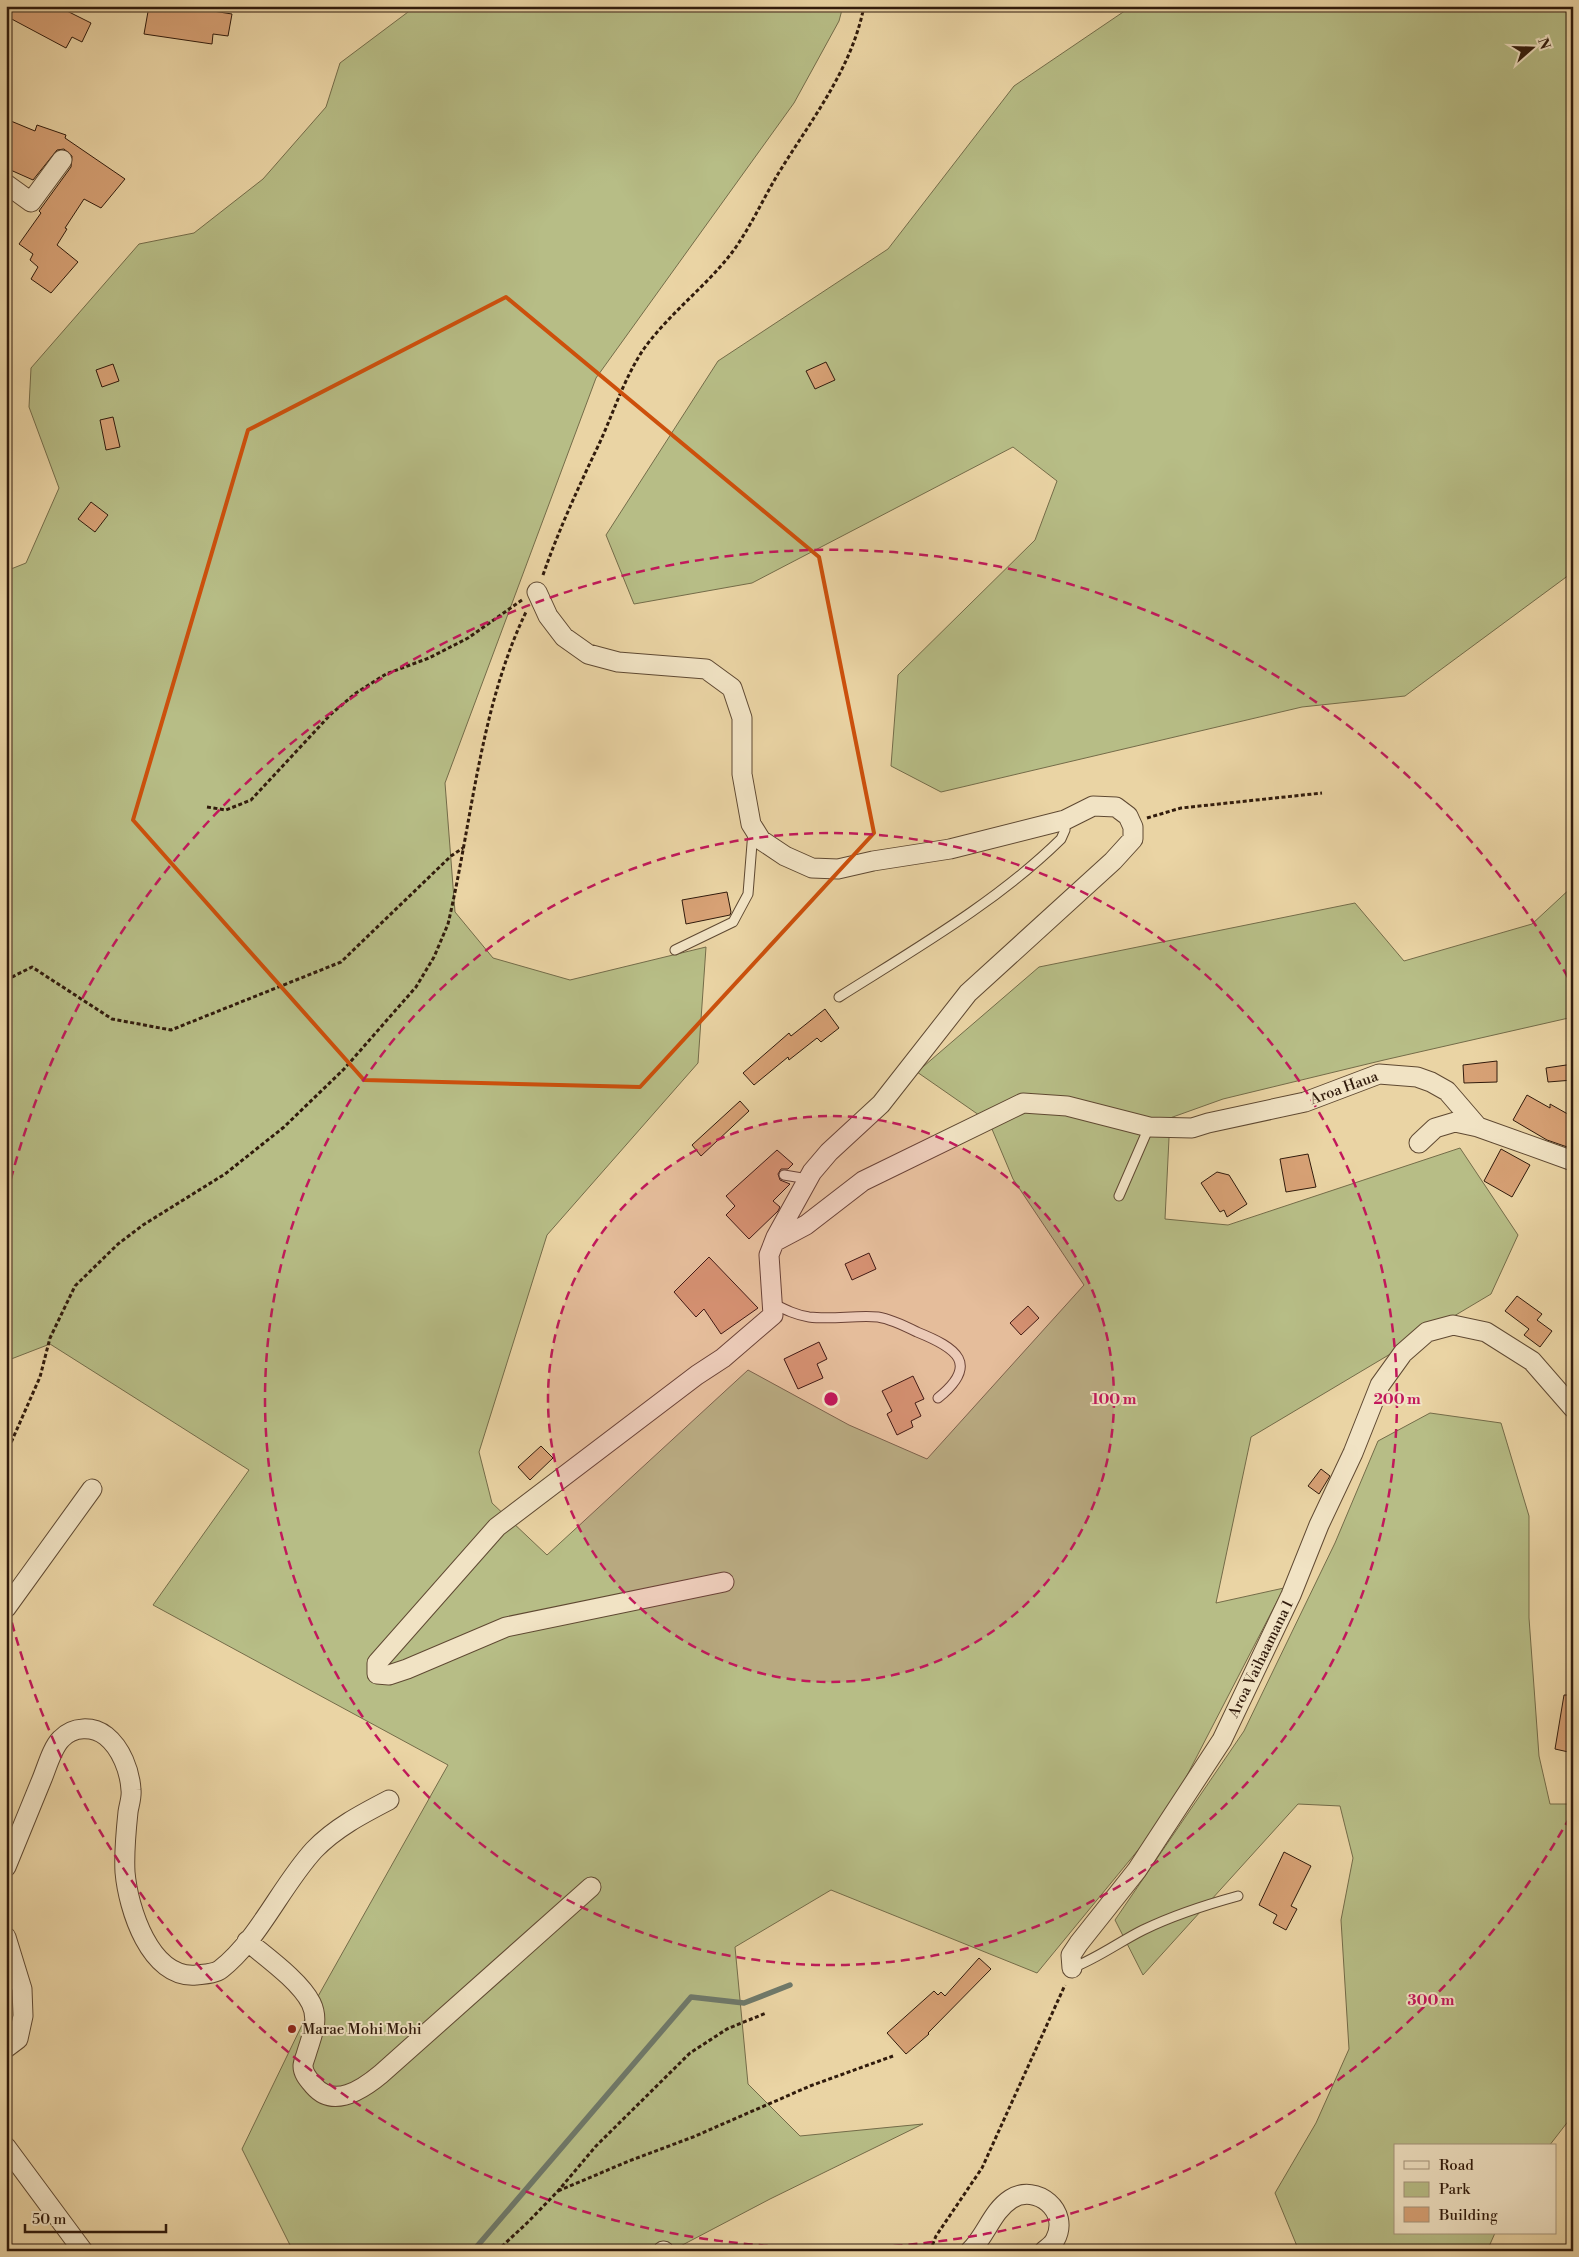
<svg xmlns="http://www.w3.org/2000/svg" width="1579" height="2257" font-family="'Libre Bodoni',serif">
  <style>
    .green { fill: #b7bd86; stroke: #746c49 }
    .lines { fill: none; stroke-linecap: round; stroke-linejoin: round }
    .stream { stroke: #6f796a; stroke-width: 5.5 }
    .building { fill: #d7a175; stroke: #311b0c }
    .lane-casing { stroke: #5f4932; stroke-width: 11 }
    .street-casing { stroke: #5f4932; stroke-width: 21 }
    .path { stroke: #311b0c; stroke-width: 3; stroke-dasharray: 4 2.5; stroke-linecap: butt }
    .lane { stroke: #f1e3c4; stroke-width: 9 }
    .street { stroke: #f1e3c4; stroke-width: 19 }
    .marked { fill: none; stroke: #cd500c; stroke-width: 4; stroke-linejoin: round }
    .ring { fill: none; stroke: #c2185b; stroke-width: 2.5; stroke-dasharray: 9 6 }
    .poi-dot { fill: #8f2418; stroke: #f1e3c4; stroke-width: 2 }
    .labels { text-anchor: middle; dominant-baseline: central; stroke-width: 4; stroke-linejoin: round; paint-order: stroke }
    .street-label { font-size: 15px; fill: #311b0c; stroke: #f1e3c4 }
    .poi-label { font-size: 15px; fill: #311b0c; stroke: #f1e3c4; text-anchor: start }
    .centre { fill: #c2185b; stroke: #f1e3c4; stroke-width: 2.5 }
    .ring-label { font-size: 15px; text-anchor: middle; font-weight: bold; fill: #c2185b; stroke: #f1e3c4; stroke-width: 4; stroke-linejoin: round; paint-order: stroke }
  </style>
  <rect width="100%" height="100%" fill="#ead4a4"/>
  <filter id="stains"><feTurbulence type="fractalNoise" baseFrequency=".004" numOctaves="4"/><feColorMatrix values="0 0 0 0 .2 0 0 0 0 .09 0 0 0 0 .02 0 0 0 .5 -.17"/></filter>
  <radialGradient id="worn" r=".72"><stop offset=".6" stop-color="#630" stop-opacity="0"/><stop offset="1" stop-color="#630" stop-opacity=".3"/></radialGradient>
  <path class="green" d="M416 6H843L839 21 794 103 596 378 445 783 455 912 493 958 570 980 706 947 698 1063 547 1235 479 1452 492 1503 547 1555 748 1370 849 1425 927 1459 1084 1285 1013 1179 989 1122 917 1072 1039 967 1355 903 1404 961 1532 924 1573 886V1017L1384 1060 1223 1099 1170 1118 1165 1219 1228 1225 1460 1148 1518 1235 1491 1294 1251 1437 1216 1603 1284 1588 1166 1816 1037 1973 831 1890 735 1947 748 2084 800 2136 923 2124 770 2199 671 2251H293L242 2149 303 2023 448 1765 153 1605 249 1470 50 1344 6 1361V571L26 563 59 488 29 407 31 368 139 244 194 233 263 179 326 107 340 63Z
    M1132 6H1573V572L1405 696 1302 707 941 792 891 766 898 675 1035 540 1057 481 1013 447 752 583 634 604 606 535 718 361 888 249 1014 86Z
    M1430 1413 1501 1423 1529 1516V1618L1539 1756 1550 1804H1573V2115L1549 2146H1395V2233H1495L1487 2251H1299L1275 2193 1316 2123 1349 2049 1341 1920 1353 1858 1340 1806 1298 1804 1143 1975 1115 1920 1244 1731 1335 1543 1378 1441Z"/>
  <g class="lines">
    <path class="stream" d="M473 2251 691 1997 744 2003 790 1985"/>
  </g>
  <path class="building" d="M6 6H57L91 23 82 42 72 37 66 48 6 16Z
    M149 6H181L232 14 228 36 213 34 212 44 144 34Z
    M6 119 35 131 37 125 66 135 65 138 125 179 101 208 84 199 65 228 67 229 57 245 78 262 51 293 31 279 38 267 30 260 33 254 19 244 41 213 39 211 71 167 72 156 64 149 57 150 33 180 6 168Z
    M826 362 835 380 815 389 806 371Z
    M113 364 119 381 102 387 96 370Z
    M113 417 120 447 106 450 100 420Z
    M91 502 108 515 95 532 78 519Z
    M727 892 731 912 730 915 686 924 682 900Z
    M825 1009 839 1028 821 1042 817 1038 789 1060 788 1057 754 1085 743 1073 789 1033 791 1036Z
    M1497 1061V1082L1464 1083 1463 1065Z
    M1573 1064V1080L1548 1082 1546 1068Z
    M1527 1095 1550 1108V1104L1573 1117V1149L1547 1140 1513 1120Z
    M740 1101 749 1111 701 1156 692 1145Z
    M1501 1149 1530 1165 1512 1197 1484 1181Z
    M777 1150 793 1164 788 1169H781L778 1174 780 1180 790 1184 773 1201 780 1207 778 1211 749 1239 726 1215 735 1206 726 1196Z
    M1308 1154 1316 1187 1286 1192 1280 1159Z
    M1217 1172 1229 1175 1247 1204 1227 1217 1224 1210 1220 1212 1201 1183Z
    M869 1253 876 1269 852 1280 845 1264Z
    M709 1257 758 1308 721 1334 704 1309 696 1317 674 1292Z
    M1517 1296 1542 1314 1537 1320 1552 1331 1540 1347 1524 1335 1529 1329 1505 1311Z
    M1028 1306 1039 1318 1021 1335 1010 1323Z
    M819 1342 827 1359 817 1364 823 1378 798 1389 784 1359Z
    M913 1376 924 1399 915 1403 921 1416 911 1421 913 1427 897 1435 887 1414 892 1411 882 1391Z
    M541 1446 553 1458 530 1480 518 1467Z
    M1321 1469 1330 1476 1319 1494 1308 1486Z
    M1564 1695H1573V1753L1555 1749Z
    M1284 1852 1311 1866 1291 1906 1297 1909 1286 1930 1273 1923 1277 1915 1259 1905Z
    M979 1958 991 1969 928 2033 929 2034 906 2054 887 2033 934 1991 938 1995 941 1992 945 1996Z"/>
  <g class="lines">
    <g class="lane-casing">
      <path id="lane" d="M675 950 733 922 748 894 753 831
        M839 997C915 949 997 902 1061 839L1065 830V820
        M784 1175 808 1179
        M1119 1196 1149 1127
        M774 1304C786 1310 796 1315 809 1317 832 1320 855 1315 878 1317 891 1319 905 1326 917 1332 957 1348 980 1364 938 1398
        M1072 1968C1098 1958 1119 1942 1143 1930 1174 1915 1205 1905 1238 1896"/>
    </g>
    <g class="street-casing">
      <path id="street" d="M6 184 31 202 62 160
        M537 592 548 616 564 637 588 654 618 662 706 669 732 688 742 718V774L751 824 761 840 785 856 812 868 838 869 873 861 950 849 1065 820 1093 806 1116 807 1128 816 1133 827V839L1113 861 968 993 881 1104 829 1152 812 1172 776 1237 769 1255 773 1315 723 1358 697 1375 497 1527 377 1663V1674L389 1675 407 1669 506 1627 724 1582
        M1419 1143 1435 1128 1455 1122 1478 1127 1573 1161
        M774 1242 806 1225 863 1181 1023 1103 1067 1106 1149 1127 1192 1128 1208 1123 1305 1102 1379 1074 1417 1077 1431 1082 1447 1091 1478 1127
        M6 1608 92 1489
        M6 1867C18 1838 30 1809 42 1779 47 1767 52 1748 61 1739 73 1726 93 1726 106 1736 121 1748 130 1771 131 1790 132 1797 129 1805 128 1812 126 1831 124 1853 125 1872 128 1908 150 1979 196 1975 203 1974 215 1974 221 1969 259 1939 281 1886 314 1850 335 1828 362 1814 389 1800
        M6 1937 22 1989 23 2016 18 2039 6 2048
        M247 1941C266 1957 300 1981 311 2003 320 2021 311 2037 306 2055 305 2058 303 2063 303 2066 303 2074 309 2080 314 2086 334 2109 363 2089 381 2074L591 1887
        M1072 1968 1071 1955 1079 1943 1137 1870 1222 1740 1291 1595 1319 1525 1353 1453 1380 1385 1403 1353 1427 1332 1453 1325 1486 1332 1532 1361 1573 1408
        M6 2147 83 2251
        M663 2251H664
        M970 2251C986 2236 992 2211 1011 2199 1036 2183 1071 2211 1055 2240 1053 2244 1048 2248 1044 2251"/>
    </g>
    <path class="path" d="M543 575C559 529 579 486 600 442 614 411 624 379 643 350 665 319 695 295 720 267 745 240 760 204 778 174 811 120 852 69 864 6
      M207 807 226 810 251 800 331 714 356 693 386 674 429 658 468 638 522 600
      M1147 818 1181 808 1322 793
      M6 980 32 967 112 1019 171 1030 341 962 451 856 463 848
      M6 1454 40 1377 50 1338 75 1286 118 1244 143 1225 225 1174 284 1127 344 1069 416 987 434 957 448 924C472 822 480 707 526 612
      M558 2191 629 2161 693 2137 810 2086 893 2056
      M497 2251 528 2222 558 2191 596 2146 690 2053 727 2029 766 2013
      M930 2251 936 2236 982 2168 1065 1985"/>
    <use href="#lane" class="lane"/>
    <use href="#street" class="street"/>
  </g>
  <path class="marked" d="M506 297 819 557 874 833 640 1087 364 1080 133 820 248 430Z"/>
  <circle cx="831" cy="1399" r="283" fill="#c2185b" fill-opacity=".12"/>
  <g class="ring">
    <circle cx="831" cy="1399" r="283"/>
    <circle cx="831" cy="1399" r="566"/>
    <path d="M1570 1817A849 849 0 0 1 7 1604M7 1194A849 849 0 0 1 1570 981"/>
  </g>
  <circle class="poi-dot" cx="292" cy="2029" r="5"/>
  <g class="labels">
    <g class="street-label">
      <text transform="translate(1344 1088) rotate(-20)">Aroa Haua</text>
      <text transform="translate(1261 1659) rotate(-64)">Aroa Vaihaamana 1</text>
    </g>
    <g class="poi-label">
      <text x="302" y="2029">Marae Mohi Mohi</text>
    </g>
  </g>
  <circle cx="831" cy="1399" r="8" class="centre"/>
  <g class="ring-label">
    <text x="1114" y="1404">100 m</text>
    <text x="1397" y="1404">200 m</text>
    <text x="1431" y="2005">300 m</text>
  </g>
  <rect width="1579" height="2257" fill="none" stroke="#ead4a4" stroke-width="25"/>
  <rect x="8" y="8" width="1564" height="2242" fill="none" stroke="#311b0c" stroke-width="2.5"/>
  <rect x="12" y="12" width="1554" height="2232" fill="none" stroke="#311b0c"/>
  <rect x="1394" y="2144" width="162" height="90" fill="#f1e3c4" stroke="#a4937a"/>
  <rect x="1404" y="2161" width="25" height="8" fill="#f1e3c4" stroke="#a4937a"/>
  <text x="1439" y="2170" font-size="15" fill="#311b0c">Road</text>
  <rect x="1404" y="2182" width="25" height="15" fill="#b7bd86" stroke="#a4937a"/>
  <text x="1439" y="2194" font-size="15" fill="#311b0c">Park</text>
  <rect x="1404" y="2207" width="25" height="15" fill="#d7a175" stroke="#a4937a"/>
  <text x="1439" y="2220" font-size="15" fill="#311b0c">Building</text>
  <g transform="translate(1532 48) rotate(70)" stroke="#f1e3c4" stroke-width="4" paint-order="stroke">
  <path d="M0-4L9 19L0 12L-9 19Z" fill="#311b0c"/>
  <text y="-8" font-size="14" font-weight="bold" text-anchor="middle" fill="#311b0c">N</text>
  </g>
  <path d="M25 2224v8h141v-8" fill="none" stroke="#311b0c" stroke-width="2.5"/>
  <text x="32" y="2224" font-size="15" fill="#311b0c" stroke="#f1e3c4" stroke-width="4" paint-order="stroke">50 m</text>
  <rect width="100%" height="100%" filter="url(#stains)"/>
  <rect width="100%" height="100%" fill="url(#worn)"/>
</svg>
